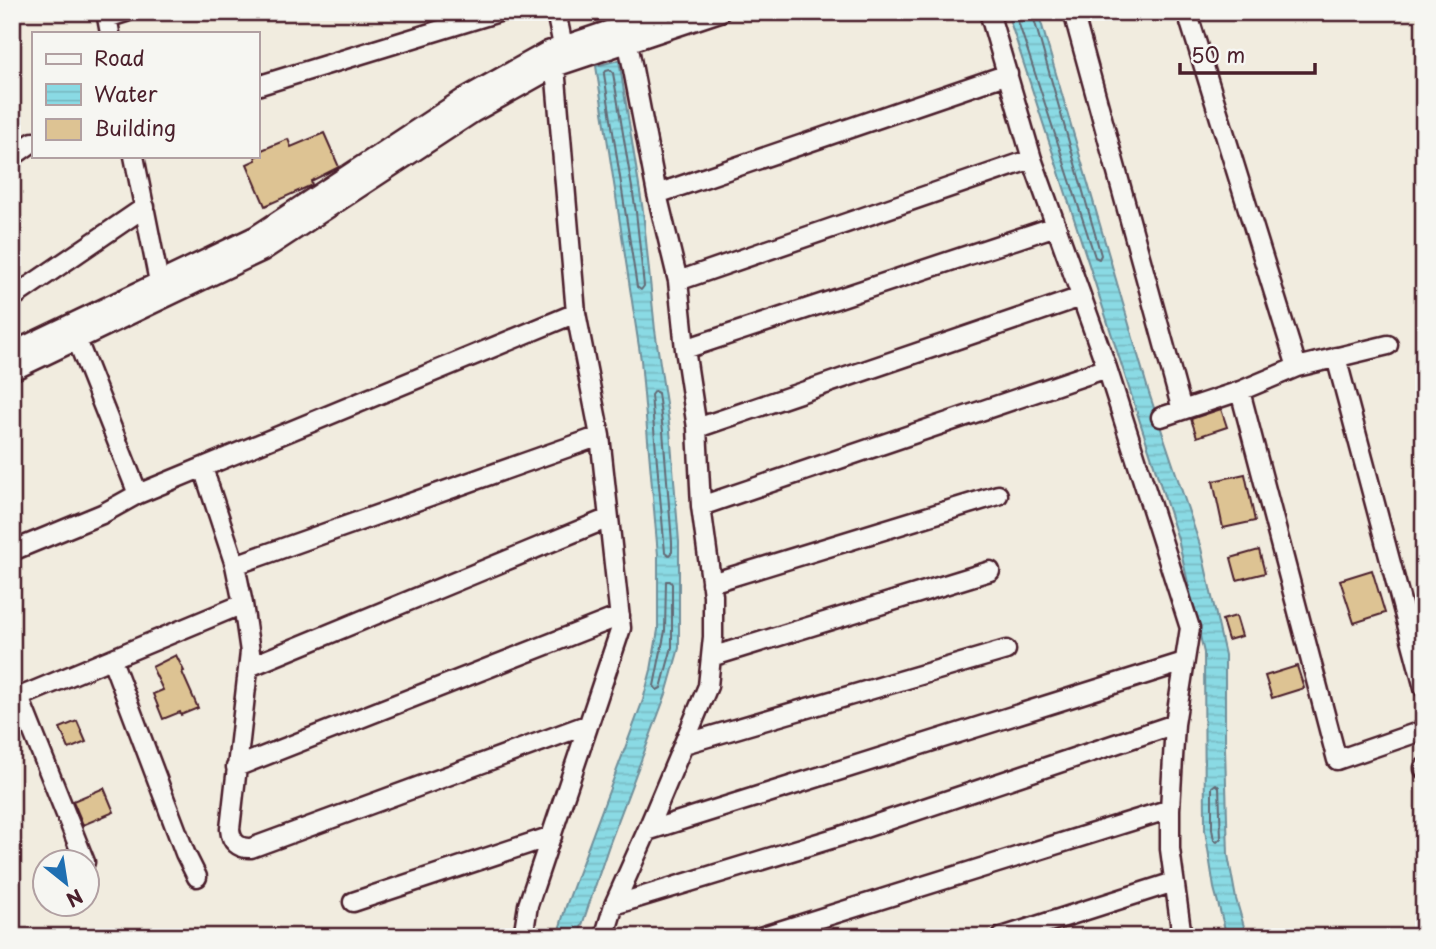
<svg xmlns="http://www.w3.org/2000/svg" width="1436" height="949" font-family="'Playpen Sans',sans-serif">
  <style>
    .water { fill: url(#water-rules); stroke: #708f9a; stroke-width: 2 }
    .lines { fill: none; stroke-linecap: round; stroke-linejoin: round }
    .shore { stroke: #646a75; stroke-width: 2 }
    .building { fill: #ddc393; stroke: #4a1f2b; stroke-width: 2 }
    .minor-casing { stroke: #4a1f2b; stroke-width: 23 }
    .minor { stroke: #f6f6f2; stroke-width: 18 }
  </style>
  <defs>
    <pattern id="water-rules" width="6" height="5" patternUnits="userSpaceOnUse" patternTransform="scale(1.75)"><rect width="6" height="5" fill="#8adae4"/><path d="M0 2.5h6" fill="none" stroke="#79bbc4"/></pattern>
  </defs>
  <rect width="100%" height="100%" fill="#f1ecdf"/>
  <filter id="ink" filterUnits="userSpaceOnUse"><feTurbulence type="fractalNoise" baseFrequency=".0143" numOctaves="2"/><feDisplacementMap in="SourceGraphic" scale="14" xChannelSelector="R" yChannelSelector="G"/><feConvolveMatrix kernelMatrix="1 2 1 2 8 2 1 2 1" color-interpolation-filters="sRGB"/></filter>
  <g filter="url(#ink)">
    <path class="water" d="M1007 12H1038L1149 393 1201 548 1225 655V748L1228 855 1236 899 1247 937H1227L1214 888 1205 830 1204 653 1178 539Z
      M619 60 643 211 655 330 670 430 679 542V648L666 694 608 848 578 937H557L566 906 643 700 651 670 658 630V555L641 360 596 66Z"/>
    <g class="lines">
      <path class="shore" d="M1015 12 1095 257 1099 259 1101 255 1032 12
        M610 70 613 73 636 212 644 286 641 290 637 287 604 74 606 71Z
        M654 391 658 393 663 431 672 542V552L669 555 665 552 651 395Z
        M666 581H670L672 584V647L661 688 657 690 654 686 665 631Z
        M1216 784 1219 787 1221 838 1217 842 1214 840 1212 829V787Z"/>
    </g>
    <path class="building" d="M324 133 339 167 311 181 312 185 265 206 247 164 256 160 255 156H257V152L288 139 291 147Z
      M1221 409 1227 427 1197 437 1191 419Z
      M1245 474 1255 521 1223 528 1213 481Z
      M1259 550 1265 573 1237 580 1231 558Z
      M1372 570 1385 613 1354 623 1340 580Z
      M1236 616 1242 636 1228 640 1222 620Z
      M176 655 184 671 182 672 198 708 181 715 180 712 163 719 153 694 163 690 152 667Z
      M1297 666 1304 688 1272 698 1265 676Z
      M77 721 86 742 69 749 60 728Z
      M104 788 114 812 83 825 73 801Z"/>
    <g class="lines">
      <g class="minor-casing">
        <path id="minor" d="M106 12 110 33
          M556 12 563 46
          M989 12 1032 159 1107 368 1190 628 1175 724 1170 809V849L1182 937
          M1073 12 1182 410
          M1187 12 1297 367
          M107 18 126 12
          M257 86 499 12
          M134 156 159 282
          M12 157 33 142
          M657 194 1008 74
          M678 281 1032 159
          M12 298 145 207
          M77 340 138 494
          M685 349 1056 226
          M12 352 255 236 464 98 548 51 664 12
          M1336 357 1424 688
          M12 371 263 251 473 113 555 67 720 12
          M1240 391 1337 760 1424 730
          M1161 417 1240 391 1297 367 1388 345
          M697 428 1081 297
          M203 468 235 565 243 604 250 652 230 829C231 842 239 849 251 848L589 724
          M701 506 1107 368
          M12 551 102 514 138 494 576 313
          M235 565 600 436
          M711 583 998 495
          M711 657 990 571
          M112 660 185 853 197 877
          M249 667 609 518
          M19 697 85 862
          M12 700 243 604
          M684 744 1006 650
          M236 767 620 616
          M1424 768V769
          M647 831 1184 662
          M353 902 552 836
          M614 905 841 836 1175 724
          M523 937 528 905 621 628 600 436 576 313 555 67
          M606 937 607 928 614 905 647 831 708 686 713 637V595L701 506 697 428 685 349 678 281 657 194 622 12
          M760 937 1170 809
          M1002 937 1174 882"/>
      </g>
      <use href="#minor" class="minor"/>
    </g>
  </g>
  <rect width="1436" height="949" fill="none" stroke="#f6f6f2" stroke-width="42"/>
  <rect x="21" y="21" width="1394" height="907" fill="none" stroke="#4a1f2b" stroke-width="2.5" filter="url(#ink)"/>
  <rect x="32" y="32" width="228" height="126" fill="#f6f6f2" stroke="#b1a0a2" stroke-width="2"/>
  <rect x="46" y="54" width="35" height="10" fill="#f6f6f2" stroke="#b1a0a2" stroke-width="2"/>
  <text x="94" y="66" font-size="21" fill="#4a1f2b">Road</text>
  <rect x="46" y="84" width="35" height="21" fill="url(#water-rules)" stroke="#b1a0a2" stroke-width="2"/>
  <text x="94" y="102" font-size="21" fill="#4a1f2b">Water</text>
  <rect x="46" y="119" width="35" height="21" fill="#ddc393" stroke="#b1a0a2" stroke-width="2"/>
  <text x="94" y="136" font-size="21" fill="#4a1f2b">Building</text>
  <g transform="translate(66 883) rotate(150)"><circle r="33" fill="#f6f6f2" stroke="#b1a0a2" stroke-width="2"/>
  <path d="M0-5L12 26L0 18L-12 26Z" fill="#1f6fb2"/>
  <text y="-10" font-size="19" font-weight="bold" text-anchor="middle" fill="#4a1f2b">N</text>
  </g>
  <path d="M1180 63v10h135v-10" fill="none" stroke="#4a1f2b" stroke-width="3.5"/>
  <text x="1191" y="63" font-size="21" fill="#4a1f2b" stroke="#f6f6f2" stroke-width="5" paint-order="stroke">50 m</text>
</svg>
